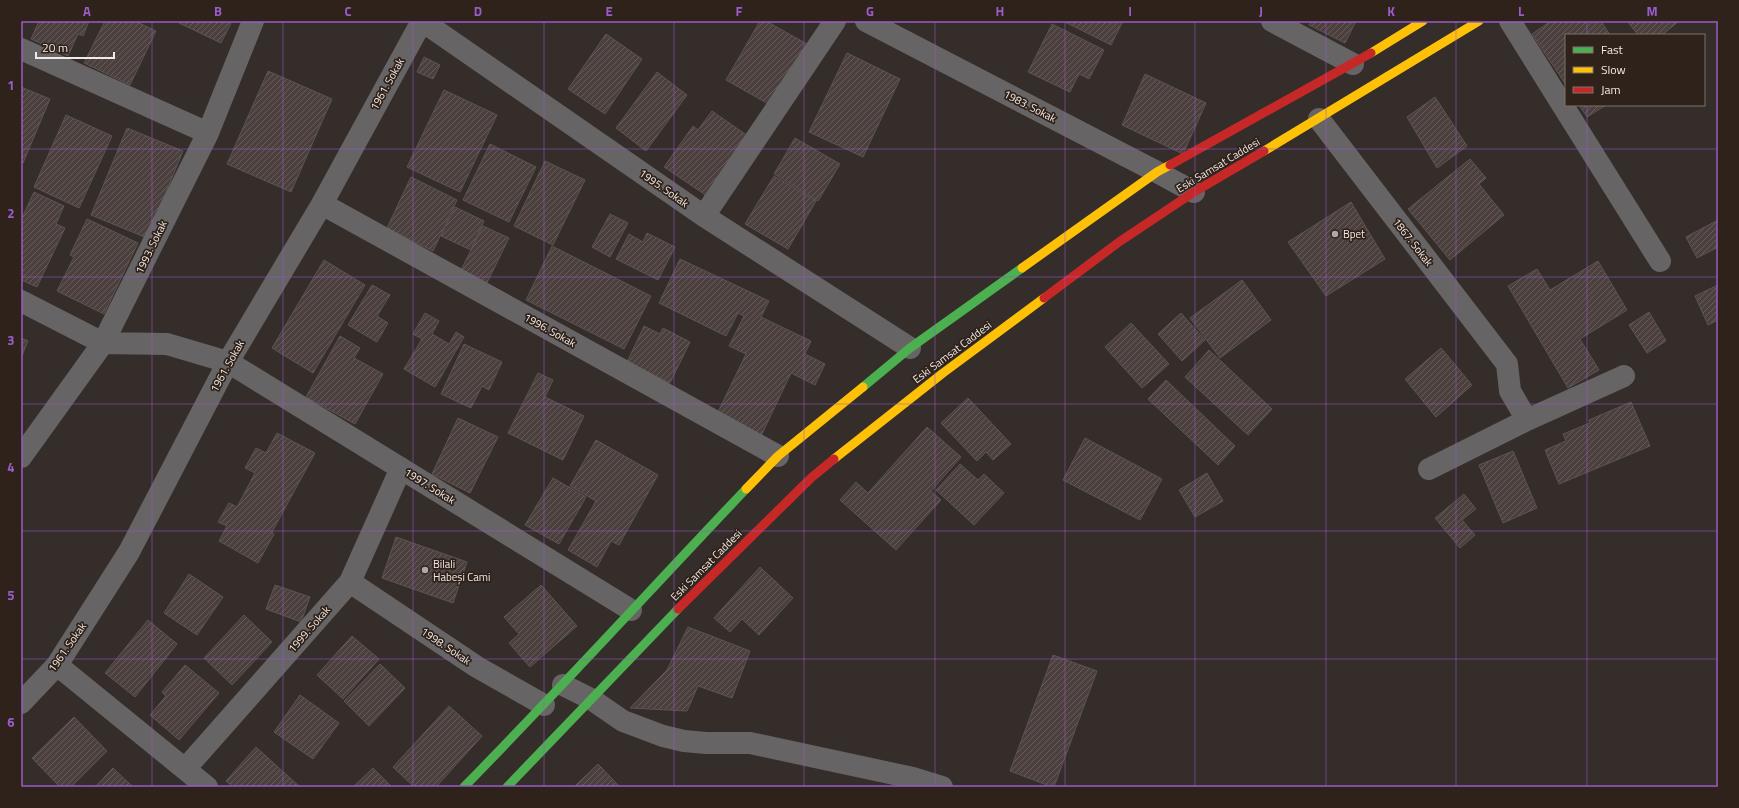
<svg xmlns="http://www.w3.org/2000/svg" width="1739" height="808" font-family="'Titillium Web',sans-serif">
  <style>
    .building { fill: url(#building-hatch); stroke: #5a5452 }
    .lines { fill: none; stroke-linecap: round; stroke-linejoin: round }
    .street { stroke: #676466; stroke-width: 22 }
    .fast { stroke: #4caf50; stroke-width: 9 }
    .slow { stroke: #ffc107; stroke-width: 9 }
    .jam { stroke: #c62828; stroke-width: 9 }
    .grid { fill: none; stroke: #995cc8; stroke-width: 1; stroke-opacity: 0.55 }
    .poi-dot { fill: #b0a8a4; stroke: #2f221b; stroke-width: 1.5 }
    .labels { text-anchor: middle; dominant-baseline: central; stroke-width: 3.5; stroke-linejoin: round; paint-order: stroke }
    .street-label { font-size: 11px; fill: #f3eae5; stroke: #2f221b }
    .poi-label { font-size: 11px; fill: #f3eae5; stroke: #2f221b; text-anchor: start }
    .neatline { fill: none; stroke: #995cc8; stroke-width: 1.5 }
    .grid-label { font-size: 13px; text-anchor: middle; font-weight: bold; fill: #995cc8 }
  </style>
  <defs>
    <pattern id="building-hatch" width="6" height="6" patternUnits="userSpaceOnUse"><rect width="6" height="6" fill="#4c403f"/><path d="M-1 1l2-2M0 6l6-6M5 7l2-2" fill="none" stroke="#665c5b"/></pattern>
  </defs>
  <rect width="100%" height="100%" fill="#352d2a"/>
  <path class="building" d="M39 21H89L83 36 78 34 68 56 31 39Z
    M105 21H135L156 31 130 85 84 63Z
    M180 21H232L221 43 179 23Z
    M760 21H766L807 44 772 106 726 80Z
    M1063 21H1123L1111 45Z
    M1311 21H1356L1345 43 1309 25Z
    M1551 21H1601L1610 35H1566V85L1532 34Z
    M1627 21H1679L1662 35H1638Z
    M1052 24 1104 50 1089 79 1079 74 1070 92 1028 72Z
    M606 34 642 59 605 114 568 89Z
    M847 53 900 79 863 157 809 132Z
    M424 57 440 65 433 79 417 72Z
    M268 71 332 99 291 192 227 164Z
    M657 72 687 95 646 151 616 128Z
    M1145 74 1206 103 1183 154 1122 125Z
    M21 87 50 99 23 163 21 162Z
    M444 90 497 115 460 192 407 167Z
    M1435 97 1467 146 1437 168 1407 117Z
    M1579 105H1606L1587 117Z
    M712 111 748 136 707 196 664 167 693 126 698 130Z
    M66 115 112 136 79 208 34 187Z
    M127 128 183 151 147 238 91 215Z
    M795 138 840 164 818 201 774 174Z
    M490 144 536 167 509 222 463 200Z
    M1470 159 1486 178 1479 184 1504 215 1450 260 1408 209Z
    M545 161 585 180 553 245 514 226Z
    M774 176 816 201 788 249 745 224Z
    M411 177 457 200 433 251 387 228Z
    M34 192 64 206 56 224 65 228 37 287 21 280V220Z
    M1351 202 1385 259 1326 296 1288 242Z
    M455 207 484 221 471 250 441 236Z
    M610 214 628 223 610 257 592 247Z
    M87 219 138 243 104 314 57 291 74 257 70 255Z
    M1718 220V247L1697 258 1686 237Z
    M483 226 509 238 483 291 457 278Z
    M647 233 675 247 658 280 616 259 629 234 643 242Z
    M552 246 651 296 624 349 526 300Z
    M680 259 769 301 761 317 811 341 805 354 825 364 815 385 791 373 761 436 717 414 746 354 729 346 744 316 738 313 726 336 659 303Z
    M324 260 365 285 313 373 272 348Z
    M1598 261 1627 310 1580 339 1599 370 1568 388 1508 286 1537 269 1550 290Z
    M1242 280 1271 320 1220 358 1190 318Z
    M372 285 390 295 377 316 388 323 377 342 348 325Z
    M1718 285V320L1708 325 1695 296Z
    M1649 312 1666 341 1647 353 1629 325Z
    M425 313 439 321 432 334 449 344 456 332 464 337 435 387 404 369 422 339 413 334Z
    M1181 313 1205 340 1182 361 1158 334Z
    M1131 323 1169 364 1142 388 1105 347Z
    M644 326 660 334 663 328 690 342 670 383 627 362Z
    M340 336 360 348 354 358 383 374 355 424 306 397Z
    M21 338 28 341 21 358Z
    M464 344 502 362 489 390 482 386 471 408 441 394Z
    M1441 348 1472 385 1436 417 1405 379Z
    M1209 350 1272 409 1248 435 1185 377Z
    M538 373 553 380 545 397 584 416 563 460 508 433Z
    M1166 380 1235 446 1218 465 1148 399Z
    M968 398 1011 444 993 460 986 452 977 461 941 423Z
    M1631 402 1650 446 1559 484 1545 450 1566 441 1563 434 1590 423 1589 420Z
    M458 418 498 437 470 493 432 474Z
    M927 427 961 457 931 491 941 500 896 550 840 500 856 482 868 493Z
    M277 433 315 453 272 532 274 534 258 563 219 541 227 526 218 522 229 503 237 507 255 473 245 468 256 448 266 453Z
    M1085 438 1162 479 1140 520 1063 480Z
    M596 440 658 475 619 545 611 541 597 567 568 550 596 501 570 486Z
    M1513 451 1537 508 1503 523 1479 465Z
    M960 464 978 480 984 474 1004 493 974 525 936 490Z
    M1207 473 1223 501 1195 517 1179 490Z
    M553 478 586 497 559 544 525 525Z
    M1464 494 1476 509 1462 520 1475 535 1460 548 1435 518Z
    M396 537 467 562 453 603 382 578Z
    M760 567 793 598 759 635 742 619 730 632 714 618Z
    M189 574 223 597 197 635 164 613Z
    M275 585 310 597 301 622 266 609Z
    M541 585 577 626 530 667 509 643 519 634 504 617Z
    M244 615 272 642 232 685 204 658Z
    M148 620 177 644 135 697 105 673Z
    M688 627 750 651 732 698 698 686 687 711 630 708 667 670Z
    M352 636 379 659 343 699 317 675Z
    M1053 655 1097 671 1054 787H1052L1010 771Z
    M380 664 405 688 369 726 344 701Z
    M185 665 219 693 179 740 150 715 166 696 162 692Z
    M300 695 339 723 313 759 274 732Z
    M449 706 482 736 436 787H414L393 767Z
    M74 717 107 751 71 787H60L32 758Z
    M256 747 300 787H233L226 781Z
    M598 764 620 787H574Z
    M113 768 133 787H95Z
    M373 768 392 787H353Z"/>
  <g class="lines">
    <path class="street" d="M422 21 704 216 910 348
      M866 21 1157 172 1194 192
      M1272 21 1353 64
      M1510 21 1660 261
      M21 49 208 133
      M1319 119 1507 364 1510 391 1527 420 1429 469
      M322 204 778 456
      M704 216 835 21
      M21 301 103 343 167 344 228 362 631 610
      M1527 420 1624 376
      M21 457 103 343 208 133 253 21
      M350 582 477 667 544 705
      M57 665 207 787
      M563 685 591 699 623 721 663 736 684 741 706 743H750L913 778 942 787
      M21 703 57 665 129 552 228 362 322 204 422 21
      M185 769 350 582 401 468"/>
    <path class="fast" d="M863 387 910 348 1022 268
      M464 787C560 689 652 588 746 489
      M507 787 678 609"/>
    <path class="slow" d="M1371 53 1423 21
      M1264 151 1479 21
      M1022 268 1157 172 1170 165
      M834 459 943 373 1044 298
      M746 489 778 456 863 387"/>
    <path class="jam" d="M1170 165 1371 53
      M1044 298 1119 242 1194 192 1264 151
      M678 609 811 478 834 459"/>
  </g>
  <path class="grid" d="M152 21V787M283 21V787M413 21V787M544 21V787M674 21V787M804 21V787M935 21V787M1065 21V787M1195 21V787M1326 21V787M1456 21V787M1587 21V35M1587 105V787M21 149H1718M21 277H1718M21 404H1718M21 531H1718M21 659H1718"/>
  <g class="poi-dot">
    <circle cx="1335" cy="234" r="4"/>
    <circle cx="425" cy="570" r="4"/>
  </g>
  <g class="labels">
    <g class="street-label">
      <text transform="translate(387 84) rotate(-61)">1961. Sokak</text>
      <text transform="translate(1030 106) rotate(27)">1983. Sokak</text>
      <text transform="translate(1218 165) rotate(-31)">Eski Samsat Caddesi</text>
      <text transform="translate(664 188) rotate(35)">1995. Sokak</text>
      <text transform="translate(1413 242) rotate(52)">1867. Sokak</text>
      <text transform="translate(151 247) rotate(-64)">1993. Sokak</text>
      <text transform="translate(550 330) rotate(29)">1996. Sokak</text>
      <text transform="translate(952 352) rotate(-37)">Eski Samsat Caddesi</text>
      <text transform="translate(227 366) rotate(-61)">1961. Sokak</text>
      <text transform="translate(430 486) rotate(32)">1997. Sokak</text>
      <text transform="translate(706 565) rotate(-45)">Eski Samsat Caddesi</text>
      <text transform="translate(309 629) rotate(-49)">1999. Sokak</text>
      <text transform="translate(446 646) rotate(34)">1998. Sokak</text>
      <text transform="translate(67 647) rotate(-55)">1961. Sokak</text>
    </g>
    <g class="poi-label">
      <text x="1343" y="234">Bpet</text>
      <text x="433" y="564">Bilali<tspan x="433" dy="13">Habeşi Cami</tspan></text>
    </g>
  </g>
  <rect width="1739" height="808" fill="none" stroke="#2f221b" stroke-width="44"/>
  <rect x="1565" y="34" width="140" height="72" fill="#2f221b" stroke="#7d726c"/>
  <rect x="1573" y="47" width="20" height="6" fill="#4caf50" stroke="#7d726c"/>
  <text x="1601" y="54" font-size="12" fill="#f3eae5">Fast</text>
  <rect x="1573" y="67" width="20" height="6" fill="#ffc107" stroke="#7d726c"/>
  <text x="1601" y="74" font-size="12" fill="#f3eae5">Slow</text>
  <rect x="1573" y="87" width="20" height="6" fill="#c62828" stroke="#7d726c"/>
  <text x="1601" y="94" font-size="12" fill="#f3eae5">Jam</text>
  <path d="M36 52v6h78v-6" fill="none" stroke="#f3eae5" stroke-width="2"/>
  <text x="42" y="52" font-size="12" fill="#f3eae5" stroke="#2f221b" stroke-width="3" paint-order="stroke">20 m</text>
  <rect x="22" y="22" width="1695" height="764" class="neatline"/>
  <g class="grid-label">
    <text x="87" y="16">A</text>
    <text x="218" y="16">B</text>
    <text x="348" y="16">C</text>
    <text x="478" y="16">D</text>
    <text x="609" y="16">E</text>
    <text x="739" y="16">F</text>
    <text x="870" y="16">G</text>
    <text x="1000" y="16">H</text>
    <text x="1130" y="16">I</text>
    <text x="1261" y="16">J</text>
    <text x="1391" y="16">K</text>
    <text x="1521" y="16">L</text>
    <text x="1652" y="16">M</text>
    <text x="11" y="90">1</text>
    <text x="11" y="218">2</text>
    <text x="11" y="345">3</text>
    <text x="11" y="472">4</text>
    <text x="11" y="600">5</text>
    <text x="11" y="727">6</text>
  </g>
</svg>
